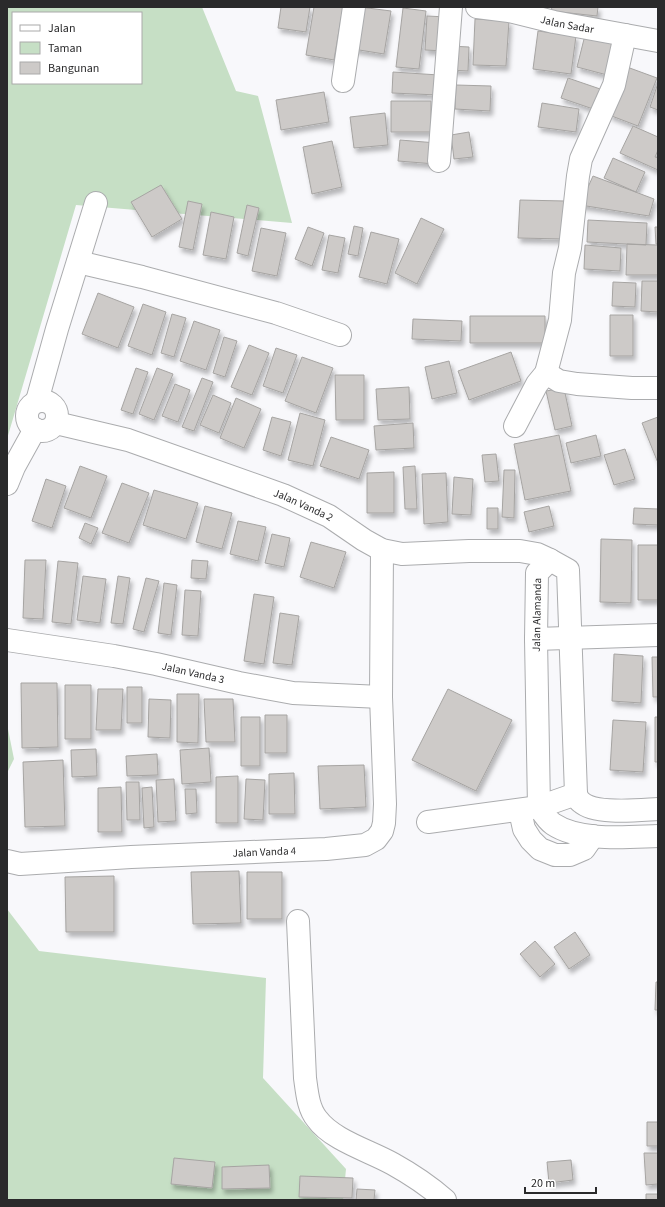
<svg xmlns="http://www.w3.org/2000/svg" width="665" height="1207" font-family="'Source Sans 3',sans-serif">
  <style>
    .green { fill: #c6dfc5; fill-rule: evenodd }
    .building { fill: #cdcac8; stroke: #a6a4a2; filter: url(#shadow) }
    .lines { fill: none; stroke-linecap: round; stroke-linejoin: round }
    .minor-casing { stroke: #abacae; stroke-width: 24 }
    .minor { stroke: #fff; stroke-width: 22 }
    .labels { text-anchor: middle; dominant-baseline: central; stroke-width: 4; stroke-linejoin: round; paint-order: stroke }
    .street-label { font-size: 11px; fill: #2a2a2b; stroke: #fff }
  </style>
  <defs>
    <filter id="shadow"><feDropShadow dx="2.5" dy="4.5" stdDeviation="2" flood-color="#0004"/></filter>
  </defs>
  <rect width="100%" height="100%" fill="#f8f8fb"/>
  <path class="green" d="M7 7H202L236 91 258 96 292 223 76 205 7 439ZM13 13H141V83H13Z
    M7 724 14 759 7 773Z
    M7 909 39 951 266 978 263 1078 346 1169 343 1200H7Z"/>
  <path class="building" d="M281 7H310L306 32 278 28Z
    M314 7H343L334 60 306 55Z
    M360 7 391 11 384 54 353 49Z
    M552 7H598L597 16 551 11Z
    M403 8 426 11 419 69 396 67Z
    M427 16 447 17 445 51 425 50Z
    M475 19 509 21 506 66 473 65Z
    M538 31 576 36 571 74 533 69Z
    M585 35 619 43 611 76 577 67Z
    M450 46 469 47 468 71 449 70Z
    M627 67 657 78 638 126 609 115Z
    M393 72 439 75 438 95 392 93Z
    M568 78 606 91 599 111 561 98Z
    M658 83V110L650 107Z
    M456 85 491 86 490 111 455 109Z
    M324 92 329 122 281 130 276 100Z
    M391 101H431V132H391Z
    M542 103 579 109 576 132 538 127Z
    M385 113 388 145 354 148 350 117Z
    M633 126 658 137V150L655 157 658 158V170L620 153Z
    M469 132 473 157 454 159 451 135Z
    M400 140 437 143 435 164 398 161Z
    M332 141 342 187 312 194 303 147Z
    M613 158 645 172 636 192 604 178Z
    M593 176 654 199 649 216 580 205Z
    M161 185 182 219 152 237 131 202Z
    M520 200 565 201 564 239 518 238Z
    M188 201 202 204 193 250 179 247Z
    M247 205 259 208 248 256 237 253Z
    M211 212 234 217 226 259 203 255Z
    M421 218 444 229 417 284 395 273Z
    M588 220 647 223 646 245 587 242Z
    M354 226 363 228 358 256 348 254Z
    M308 227 324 233 312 266 295 259Z
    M655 227H658V244H656Z
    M261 228 286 233 277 276 252 271Z
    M371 232 399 239 387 284 359 277Z
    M329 235 345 238 338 273 322 270Z
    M627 244 658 245V275H626Z
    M585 245 621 248 620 271 584 269Z
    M642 281H658V312L641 311Z
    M613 282 636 283 635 307 612 306Z
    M98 293 134 307 118 348 82 334Z
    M143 304 166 312 152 355 128 346Z
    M172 314 186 318 174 357 161 353Z
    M610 315H633V356H610Z
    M470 316H545V343H470Z
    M413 319 462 321 461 341 412 339Z
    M194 321 220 330 206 370 180 361Z
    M224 337 237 341 225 377 213 373Z
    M249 345 269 353 252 395 231 387Z
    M276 348 297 355 283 393 263 386Z
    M511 352 521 381 469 400 458 371Z
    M302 357 333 368 316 413 285 401Z
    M449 361 457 393 432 399 425 367Z
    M136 368 148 372 133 414 121 410Z
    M157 368 173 374 154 420 139 414Z
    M335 375H364V420H336Z
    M202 378 213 382 194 431 182 427Z
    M175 384 190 390 178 422 162 416Z
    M409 387 410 419 378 420 376 389Z
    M564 388 572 426 555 430 546 391Z
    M213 395 231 403 219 433 200 425Z
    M236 398 261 409 244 448 220 438Z
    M300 413 325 420 313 466 288 460Z
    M272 417 291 422 281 456 263 450Z
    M658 417V463L642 423Z
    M413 423 414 448 376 450 374 426Z
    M559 435 571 491 525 500 514 444Z
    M596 435 601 456 571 463 566 443Z
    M331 437 369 450 359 479 320 466Z
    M625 449 635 479 614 485 604 455Z
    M496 454 499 481 485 482 482 455Z
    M80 466 107 476 91 518 64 508Z
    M415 466 417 509H405L403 467Z
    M504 470H515L514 518 502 517Z
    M394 472V513H367V473Z
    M446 473 448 522 424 524 422 474Z
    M454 477 473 479 471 515 452 514Z
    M46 479 66 486 52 528 32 521Z
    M122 483 149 493 129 543 102 533Z
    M154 490 198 503 186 539 143 525Z
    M205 506 232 513 222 549 196 542Z
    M549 506 554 526 529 532 524 512Z
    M487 508H498V529H487Z
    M634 508 658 509V525L633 524Z
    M238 521 266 527 258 561 230 554Z
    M85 523 98 528 91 544 79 538Z
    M272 534 290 538 284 567 265 563Z
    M601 539 632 540 631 603 600 602Z
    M311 542 346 552 334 588 300 577Z
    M638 545H658V600H638Z
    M25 560H46L43 619 23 618Z
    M192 560 208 561 206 579 191 578Z
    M58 561 78 563 71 624 52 622Z
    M83 576 106 579 100 623 77 620Z
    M118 576 130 578 123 624 111 623Z
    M146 578 159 581 144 632 133 629Z
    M164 583 177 585 171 635 158 633Z
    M185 590 201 591 198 636 182 635Z
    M254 594 274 597 264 664 244 661Z
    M280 613 299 616 292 665 273 663Z
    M614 654 643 656 641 703 612 701Z
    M652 657H658V697H653Z
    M21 683H57L58 747 22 748Z
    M65 685H91V739H65Z
    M127 687H142V723H127Z
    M98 689H123L121 730H96Z
    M448 689 512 720 476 791 412 760Z
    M177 694H199L198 743 177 742Z
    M149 699 171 700 170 738 148 737Z
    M204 699H233L235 742H206Z
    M265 715H287V753H265Z
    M241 717H260V766H241Z
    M655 717H658V762H655Z
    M613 720 646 722 643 772 610 770Z
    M209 748 211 782 182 784 180 750Z
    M96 749 97 776 72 777 71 750Z
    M157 754 158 775 127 776 126 756Z
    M63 760 65 826 25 827 23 762Z
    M364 765 366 807 320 809 318 766Z
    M294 773 295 814H269V774Z
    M238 776V823H216V777Z
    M174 779 176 821 158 822 156 780Z
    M246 779 265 780 263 820 244 819Z
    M126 782H139L140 820H127Z
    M121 787 122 832H98V788Z
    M152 787 154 827 144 828 142 788Z
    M185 789H196L197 813 186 814Z
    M239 871 241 923 193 924 191 872Z
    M247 872H282V919H247Z
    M114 876V932H66L65 877Z
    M575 932 590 955 569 969 554 947Z
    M535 941 555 964 540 977 520 954Z
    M656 982H658V1010H655Z
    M647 1122H658V1146H647Z
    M644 1153H658V1184L646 1185Z
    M174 1158 215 1162 212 1188 171 1184Z
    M571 1160 573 1180 549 1183 547 1162Z
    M269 1165 270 1188 222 1189V1167Z
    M300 1176 353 1178 352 1198 299 1197Z
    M357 1189 375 1190 374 1200H356Z
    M646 1194H658V1200H646Z"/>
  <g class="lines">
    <g class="minor-casing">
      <g id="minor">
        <path id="s1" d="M477 7 509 11 554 22 658 41"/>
        <path d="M343 81 354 7"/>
        <path d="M439 161 451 7"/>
        <path d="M78 262 142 277 276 313 340 335"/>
        <path d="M546 373 559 381 577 384 632 388H658"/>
        <path d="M37 401 57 329 96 203"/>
        <circle cx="42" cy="416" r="15"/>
        <path id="s2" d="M56 423 128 440 283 495 329 516 364 540 382 550 402 554 469 551H520L537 554 550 560 568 570 576 794C577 796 578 800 581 802 595 815 639 810 658 809"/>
        <path d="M515 426 537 384 546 373 560 320 564 273 570 248 578 176 581 159 614 85 625 35"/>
        <path d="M7 484 14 467 35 429"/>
        <path d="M550 560 537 573 536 639 539 807C543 813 547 820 553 824 580 842 627 837 658 836"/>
        <path d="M536 639 658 635"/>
        <path id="s3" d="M7 640 114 656 156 664 239 683 293 693 381 697"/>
        <path d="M520 811 524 829 531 840 540 849 555 855H570L584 849 593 836"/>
        <path d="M428 822 539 807 576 794"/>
        <path id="s4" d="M7 861 20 864 131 857 326 849 365 845 376 839 382 831 384 823 385 804 381 697 382 550"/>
        <path d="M298 921 305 1078C307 1092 308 1108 317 1119 332 1140 370 1151 393 1164 411 1174 429 1186 445 1200"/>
      </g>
    </g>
    <use href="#minor" class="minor"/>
  </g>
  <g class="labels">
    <g class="street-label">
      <text stroke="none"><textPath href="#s1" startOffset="92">Jalan Sadar</textPath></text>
      <text stroke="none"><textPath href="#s2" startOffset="261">Jalan Vanda 2</textPath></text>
      <text transform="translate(537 615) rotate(-89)">Jalan Alamanda</text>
      <text stroke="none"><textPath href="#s3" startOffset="189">Jalan Vanda 3</textPath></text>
      <text stroke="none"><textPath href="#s4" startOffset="258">Jalan Vanda 4</textPath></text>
    </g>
  </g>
  <rect width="665" height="1207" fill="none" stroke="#2a2a2b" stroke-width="16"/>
  <rect x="12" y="12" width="130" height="72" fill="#ffffff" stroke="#aaaaaa"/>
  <rect x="20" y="25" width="20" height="6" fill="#ffffff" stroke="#aaaaaa"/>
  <text x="48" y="32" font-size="12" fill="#2a2a2b">Jalan</text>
  <rect x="20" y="42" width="20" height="12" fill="#c6dfc5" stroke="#aaaaaa"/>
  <text x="48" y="52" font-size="12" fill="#2a2a2b">Taman</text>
  <rect x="20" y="62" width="20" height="12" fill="#cdcac8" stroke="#aaaaaa"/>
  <text x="48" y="72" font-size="12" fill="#2a2a2b">Bangunan</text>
  <path d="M525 1187v6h71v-6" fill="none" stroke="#2a2a2b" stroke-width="2"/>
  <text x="531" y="1187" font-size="12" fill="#2a2a2b" stroke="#ffffff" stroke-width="3" paint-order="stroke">20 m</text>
</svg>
